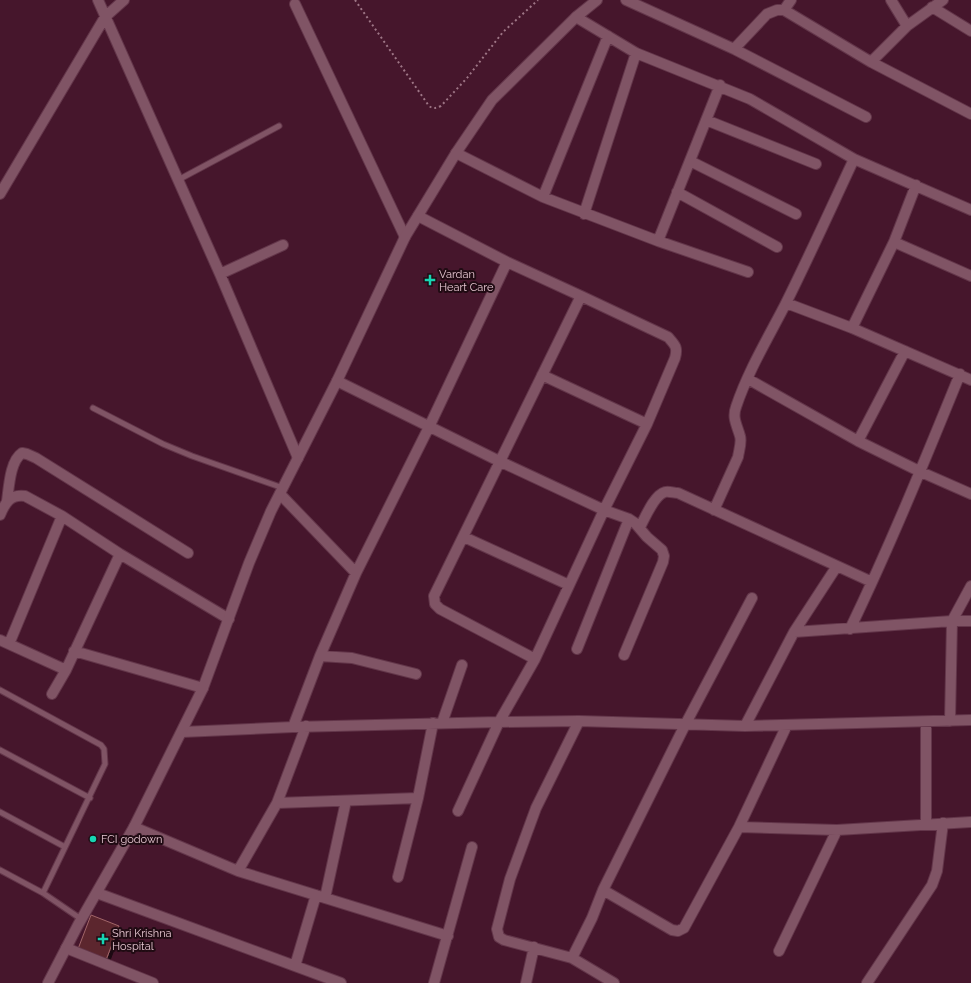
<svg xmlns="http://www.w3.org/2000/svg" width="971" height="983" font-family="Raleway,sans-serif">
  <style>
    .building { fill: #5c272d; stroke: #a16569; filter: url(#shadow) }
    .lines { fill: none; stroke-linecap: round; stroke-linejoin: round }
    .service-casing { stroke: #63364a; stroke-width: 7 }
    .minor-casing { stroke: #63364a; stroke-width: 12 }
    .tertiary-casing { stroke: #63364a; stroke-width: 12 }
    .path { stroke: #9e7686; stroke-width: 2; stroke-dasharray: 2 3; stroke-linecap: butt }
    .service { stroke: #805465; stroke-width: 5 }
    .minor { stroke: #805465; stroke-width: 10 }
    .tertiary { stroke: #805465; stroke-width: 10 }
    .poi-dot { fill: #17d5b3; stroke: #200b13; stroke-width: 1.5 }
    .labels { text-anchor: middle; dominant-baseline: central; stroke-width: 4; stroke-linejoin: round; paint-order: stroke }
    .poi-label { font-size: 11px; fill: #e7c7d2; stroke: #200b13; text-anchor: start }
  </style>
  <defs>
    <filter id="shadow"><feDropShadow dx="3" dy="3" stdDeviation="0" flood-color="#0009"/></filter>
  </defs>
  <rect width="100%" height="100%" fill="#46162c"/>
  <path class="building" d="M91 915 119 926 106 960 78 949Z"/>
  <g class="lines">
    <g class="service-casing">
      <path id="service" d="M178 180 279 126
        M93 408 163 444 192 456 283 488
        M0 690 101 745 104 749 105 764 43 893
        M0 750 90 798
        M0 812 65 847
        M0 870 43 893 81 919"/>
    </g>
    <g class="minor-casing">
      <path id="minor" d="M98 0 220 274 298 458
        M626 0 734 49 866 117
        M891 0 907 26 943 0
        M295 4 405 237
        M932 7 971 31
        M784 10 871 62 907 26
        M576 17 636 53 750 99 854 159
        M734 49 767 14 777 10H784L791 0
        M871 62 971 114
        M706 120 816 164
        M456 153 543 197 658 241 748 272
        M690 161 796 214
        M677 192 777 247
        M0 194 105 17 124 0
        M543 197 608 36
        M584 214 636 53
        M418 216 507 262 581 296 668 337C675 345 678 347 675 358L647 424 604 510 535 659 499 722 458 811
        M658 241 720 85
        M894 242 971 276
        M220 274 283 245
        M786 303 852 328 971 380
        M852 328 894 242 916 185
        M542 375 647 424
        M748 379 858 441 921 472 971 494
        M337 381 499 461 604 510 629 519 635 523 647 537 662 550 664 556 663 562 624 655
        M858 441 905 351
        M280 494 356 573
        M7 501C9 487 10 461 22 453L27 454 36 458 188 553
        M714 510 738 457C739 450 742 442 740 436 737 425 732 418 736 407 748 371 768 338 785 305 809 257 831 208 854 159L971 210
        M0 515C5 503 10 494 25 496L62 516 120 554 229 619
        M640 527C645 518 654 495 665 492 669 491 674 493 678 493L872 582
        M464 537 569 585
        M850 629C890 546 925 460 960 374
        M794 632 952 621H971
        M0 640 66 670
        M9 644 62 516
        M577 649 629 519
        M74 651 203 688
        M320 656 352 658 416 674
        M535 659 440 609 435 604 434 596 581 296
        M52 694 66 670 120 554
        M579 721 536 808 510 879 497 929 499 937 504 940 572 958 614 983
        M950 721 952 621 971 586
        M442 723 462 665
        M745 726 794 632 837 566
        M293 727 320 656 356 573 429 427 507 262
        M182 732 293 727 499 722 579 721 745 726 971 720
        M277 803 418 798
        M926 824V722
        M134 827 238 871 448 936
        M739 827 837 830 971 822
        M238 871 277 803 306 726
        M398 877 418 798 433 723
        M603 890 672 930 678 931 684 928 739 827 787 725
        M97 893 341 983
        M325 898 346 801
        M66 948 153 983
        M779 951 837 830
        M572 958 592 918 603 890 685 725 752 598
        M295 966 316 895
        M434 983 472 847
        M526 983 534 947
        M867 983 932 885 937 871 943 823"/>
    </g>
    <g class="tertiary-casing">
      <path id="tertiary" d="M48 983 78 925 134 827 203 688 249 563 271 511 337 381 405 237 456 153 492 100 576 17 597 0"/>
    </g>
    <path class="path" d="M355 0 429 106C433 109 436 108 441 106L467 78 503 32 538 0"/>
    <use href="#service" class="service"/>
    <use href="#minor" class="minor"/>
    <use href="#tertiary" class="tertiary"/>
  </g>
  <g class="poi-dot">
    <path d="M428 274h4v4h4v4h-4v4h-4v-4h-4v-4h4z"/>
    <circle cx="93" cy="839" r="4"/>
    <path d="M101 933h4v4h4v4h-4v4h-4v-4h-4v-4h4z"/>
  </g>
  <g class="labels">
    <g class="poi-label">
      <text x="439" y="274">Vardan<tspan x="439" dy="13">Heart Care</tspan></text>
      <text x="101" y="839">FCI godown</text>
      <text x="112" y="933">Shri Krishna<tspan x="112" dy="13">Hospital</tspan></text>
    </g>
  </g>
</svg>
